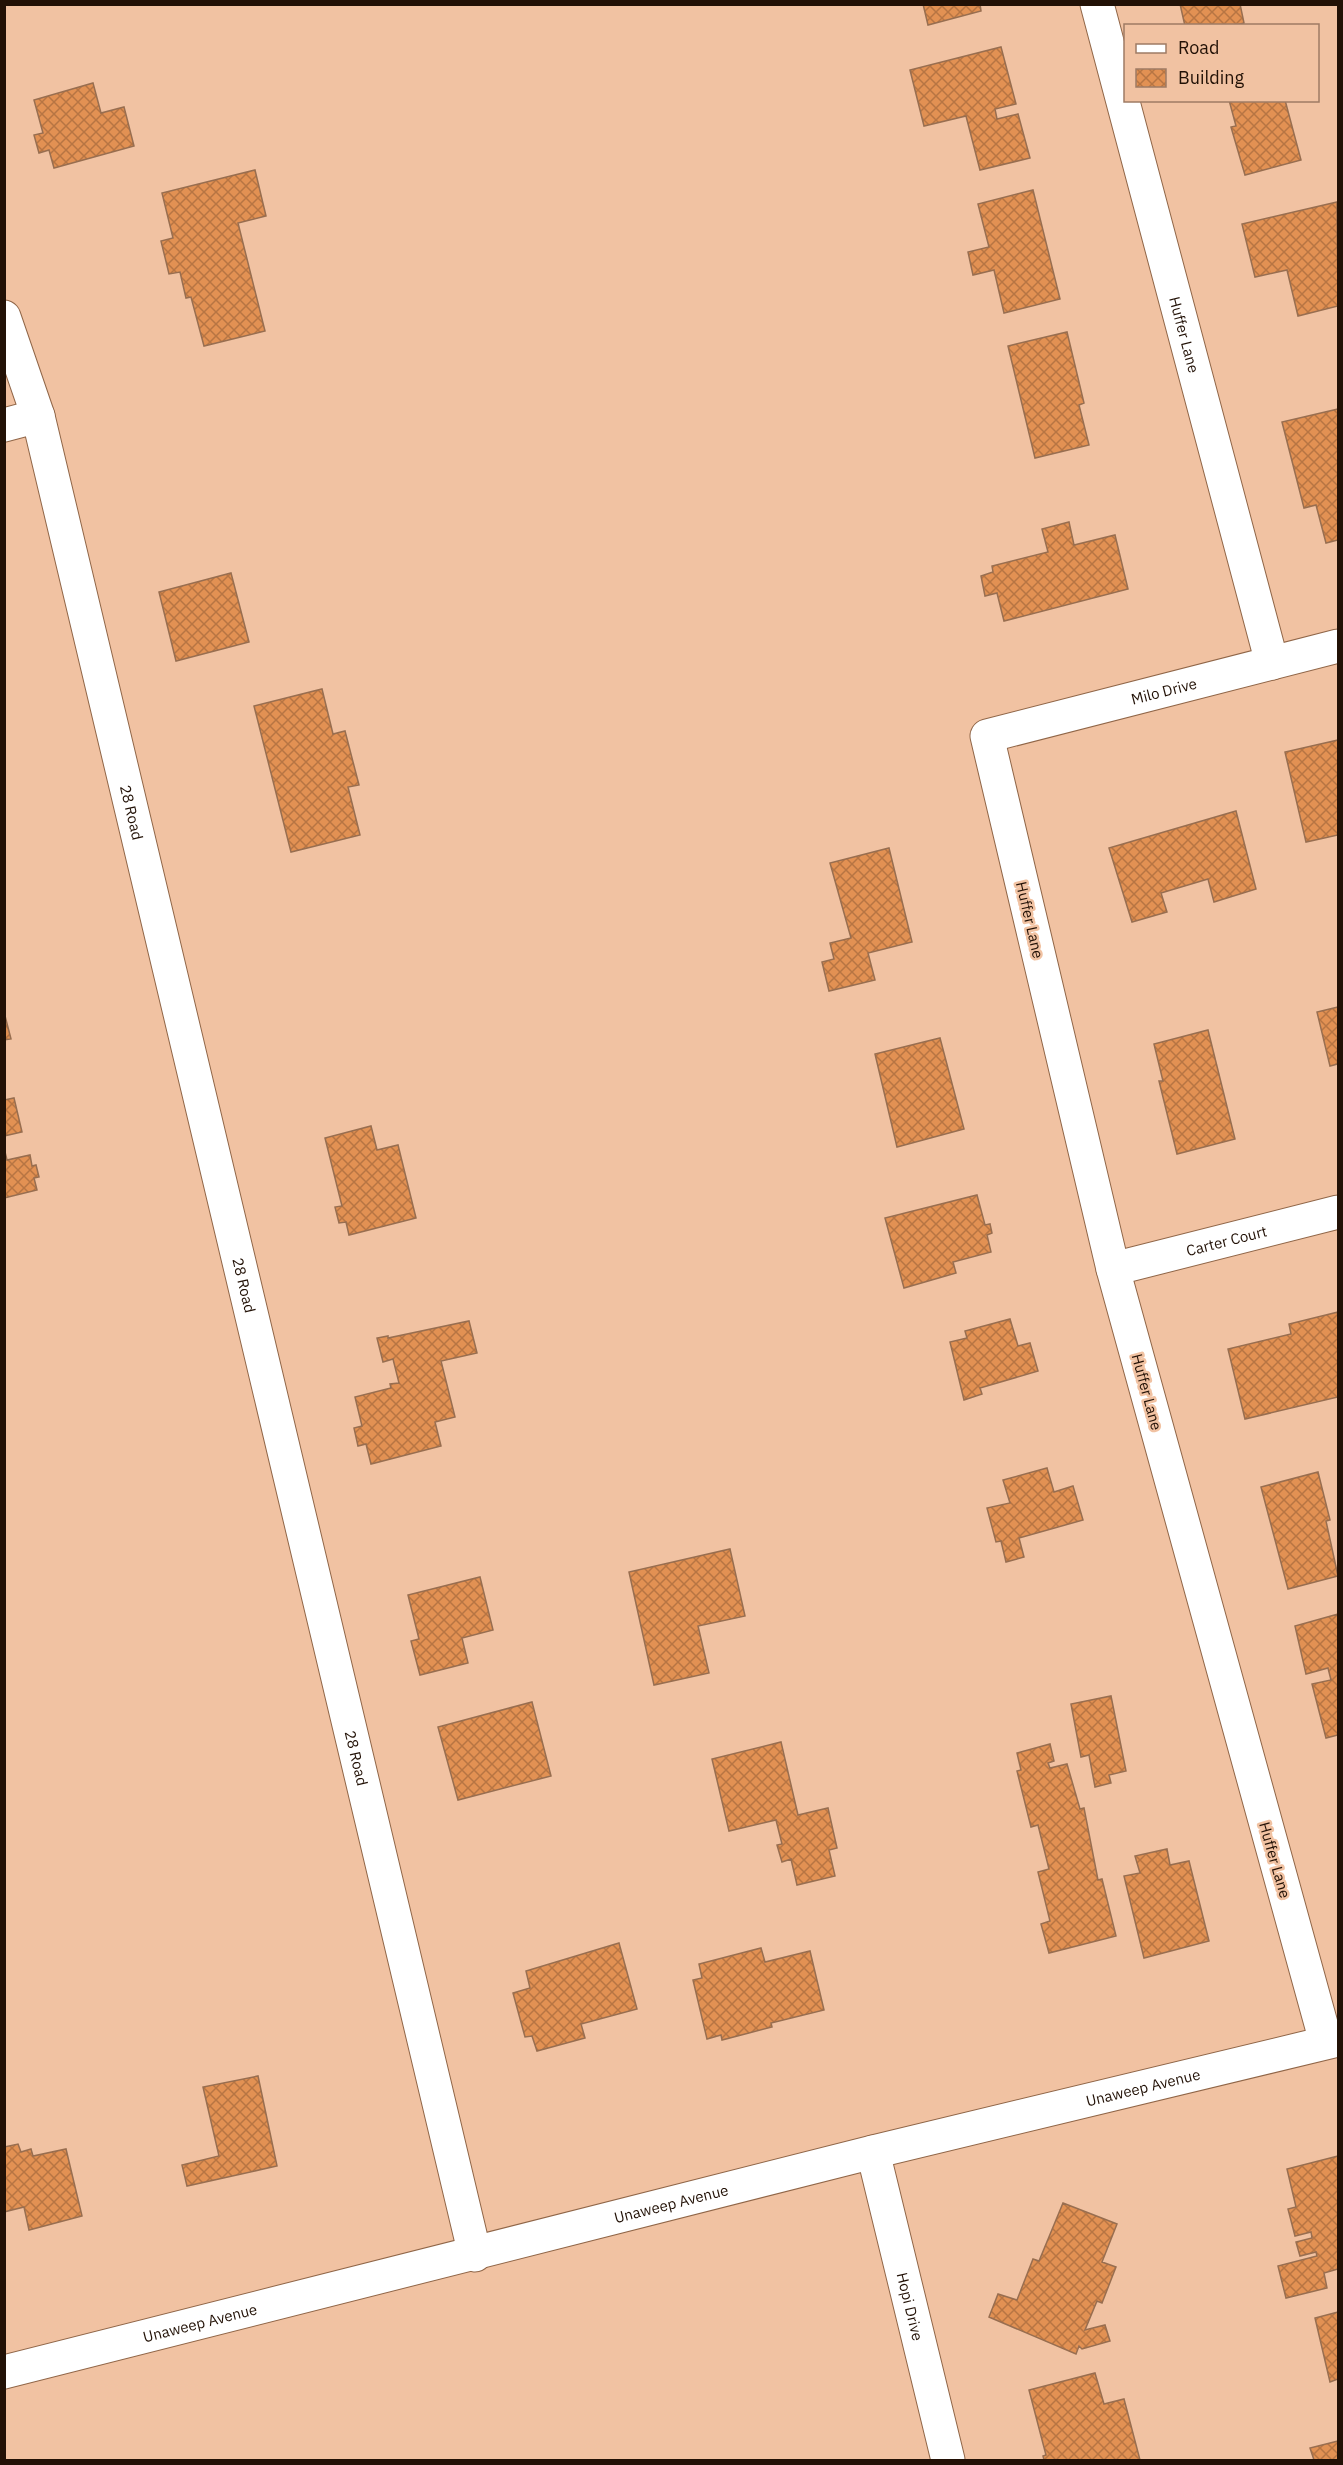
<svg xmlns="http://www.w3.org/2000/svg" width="1343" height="2465" font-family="'IBM Plex Sans',sans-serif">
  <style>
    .building { fill: url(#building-cross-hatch); stroke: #986e50; stroke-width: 1.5 }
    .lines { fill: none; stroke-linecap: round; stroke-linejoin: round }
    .street-casing { stroke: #906648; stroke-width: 35 }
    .secondary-casing { stroke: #906648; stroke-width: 35 }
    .street { stroke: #fff; stroke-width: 33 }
    .secondary { stroke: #fff; stroke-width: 33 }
    .labels { text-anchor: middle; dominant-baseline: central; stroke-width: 5; stroke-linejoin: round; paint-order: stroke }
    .street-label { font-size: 15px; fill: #221106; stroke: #f1c2a2 }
  </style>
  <defs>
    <pattern id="building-cross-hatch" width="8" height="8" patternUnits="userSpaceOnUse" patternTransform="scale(1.5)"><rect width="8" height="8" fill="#e29153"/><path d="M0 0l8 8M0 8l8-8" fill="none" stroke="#b77543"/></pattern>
  </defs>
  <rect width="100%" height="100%" fill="#f1c2a2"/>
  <path class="building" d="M923 4H980L981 11 928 25Z
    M1180 4H1240L1244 23 1233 26H1185Z
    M1001 47 1016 104 995 109 997 119 1018 114 1030 158 980 170 966 116 924 126 910 70Z
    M93 83 101 113 124 107 134 146 54 168 49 150 39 153 34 135 43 133 34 100Z
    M1229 100H1285L1301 160 1245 175 1231 127 1236 126Z
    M255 170 266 216 238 223 265 331 204 346 191 297 186 298 180 272 169 274 161 241 173 238 162 193Z
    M1033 190 1060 299 1004 313 994 270 973 275 968 252 989 247 978 204Z
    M1337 202 1338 306 1298 316 1287 270 1255 277 1242 224Z
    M1067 332 1084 403 1079 405 1089 445 1035 458 1008 346Z
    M1338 409V540L1326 543 1316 505 1304 508 1282 422Z
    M1069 522 1074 545 1115 535 1128 589 1004 621 997 593 985 596 981 576 993 572 992 566 1048 552 1042 529Z
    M231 573 249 642 176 661 159 592Z
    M322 689 333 734 345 731 359 785 348 787 360 835 291 852 254 706Z
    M1338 740V835L1306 842 1285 752Z
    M1236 811 1256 889 1214 902 1208 879 1161 893 1167 912 1132 922 1109 848Z
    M889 848 912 942 868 953 875 980 829 991 822 962 834 959 830 943 851 938 830 863Z
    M1338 1007V1064L1330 1066 1317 1012Z
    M4 1012 11 1039 4 1040Z
    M1208 1030 1235 1139 1177 1154 1159 1081H1163L1154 1044Z
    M940 1038 964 1129 897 1147 875 1054Z
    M14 1098 22 1132 4 1136V1100Z
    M371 1126 377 1150 398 1145 416 1218 349 1235 346 1222 339 1223 335 1207 342 1206 325 1138Z
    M4 1148 7 1160 30 1155 32 1166 36 1165 39 1177 34 1178 37 1190 4 1198Z
    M977 1195 985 1225 990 1224 992 1233 987 1235 991 1252 953 1262 956 1273 904 1288 885 1218Z
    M1338 1312V1397L1245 1419 1228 1349 1291 1334 1289 1324Z
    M1010 1319 1018 1346 1030 1343 1038 1371 980 1388 982 1394 964 1400 950 1342 967 1338 965 1331Z
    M469 1321 477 1353 441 1361 455 1417 435 1422 441 1446 371 1464 366 1444 358 1446 354 1428 362 1426 355 1397 391 1388 390 1384 399 1383 393 1359 383 1362 377 1338 388 1336V1338Z
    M1047 1468 1054 1492 1073 1486 1083 1520 1019 1538 1024 1557 1006 1562 1001 1541 996 1542 987 1508 1010 1503 1003 1480Z
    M1318 1472 1330 1520 1326 1521 1338 1576 1288 1589 1261 1487Z
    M730 1549 745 1616 698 1626 709 1673 654 1685 629 1572Z
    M480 1577 493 1630 462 1638 468 1663 420 1675 411 1641 419 1639 408 1595Z
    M1338 1614V1735L1326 1738 1312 1684 1331 1680 1328 1668 1306 1674 1295 1626Z
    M1111 1696 1126 1771 1109 1775 1111 1783 1095 1787 1089 1755 1081 1757 1071 1704Z
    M532 1702 551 1776 458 1800 438 1727Z
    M781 1742 798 1815 828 1808 837 1848 829 1850 835 1876 797 1885 791 1859 782 1862 777 1845 782 1844 776 1820 729 1831 712 1759Z
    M1050 1744 1054 1761 1048 1763 1050 1768 1067 1764 1080 1809 1084 1808 1098 1880 1102 1879 1116 1936 1049 1953 1041 1924 1050 1921 1038 1872 1049 1869 1038 1825 1031 1827 1017 1771 1021 1770 1017 1753Z
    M1167 1849 1170 1865 1189 1861 1209 1941 1144 1958 1124 1876 1140 1873 1135 1856Z
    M619 1943 637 2009 581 2024 585 2038 537 2051 532 2036 525 2037 513 1993 530 1988 526 1971Z
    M761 1948 765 1962 810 1951 824 2010 771 2023 772 2027 722 2040 721 2035 707 2039 693 1980 702 1978 699 1964Z
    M258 2076 277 2166 187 2186 182 2165 219 2156 203 2087Z
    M18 2144 21 2152 31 2149 33 2156 66 2149 82 2216 29 2230 24 2207 4 2212V2147Z
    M1338 2156V2269L1324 2273 1327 2288 1286 2298 1278 2266 1317 2256 1316 2252 1300 2256 1296 2242 1312 2238 1311 2232 1295 2236 1288 2209 1296 2207 1287 2169Z
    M1063 2203 1117 2224 1102 2262 1116 2267 1102 2303 1097 2301 1085 2330 1105 2325 1110 2341 1082 2349 1079 2346 1076 2354 989 2317 998 2294 1017 2300 1033 2259 1039 2261Z
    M1338 2312V2379L1330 2382 1315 2318Z
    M1095 2373 1104 2404 1124 2399 1140 2460H1044L1043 2456 1046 2455 1029 2390Z
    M1338 2441V2460H1314L1310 2448Z"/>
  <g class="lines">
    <g class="street-casing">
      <g id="street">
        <path id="s1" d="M1097 4 1272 663"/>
        <path id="s2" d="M4 317 38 416 475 2255"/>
        <path d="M4 425 38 416"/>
        <path id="s3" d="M1113 1269 1338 1212"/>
        <path id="s4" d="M1326 2042 1113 1269 987 736 1338 646"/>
        <path id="s5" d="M873 2152 948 2460"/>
      </g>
    </g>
    <g class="secondary-casing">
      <g id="secondary">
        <path id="s6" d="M4 2372 873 2152 1338 2040"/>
      </g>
    </g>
    <use href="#street" class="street"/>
    <use href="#secondary" class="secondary"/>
  </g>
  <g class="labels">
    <g class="street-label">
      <text stroke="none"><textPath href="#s1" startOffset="342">Huffer Lane</textPath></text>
      <text stroke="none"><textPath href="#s4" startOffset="1532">Milo Drive</textPath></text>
      <text stroke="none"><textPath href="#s2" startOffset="512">28 Road</textPath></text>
      <text transform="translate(1030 920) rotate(77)">Huffer Lane</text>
      <text stroke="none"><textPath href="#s3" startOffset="117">Carter Court</textPath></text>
      <text stroke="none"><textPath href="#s2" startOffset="998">28 Road</textPath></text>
      <text transform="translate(1147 1392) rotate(75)">Huffer Lane</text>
      <text stroke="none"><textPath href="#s2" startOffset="1484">28 Road</textPath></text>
      <text transform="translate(1275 1860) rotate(74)">Huffer Lane</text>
      <text stroke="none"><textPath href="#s6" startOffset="1174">Unaweep Avenue</textPath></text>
      <text stroke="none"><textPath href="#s6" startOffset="688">Unaweep Avenue</textPath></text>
      <text stroke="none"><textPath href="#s5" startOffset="159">Hopi Drive</textPath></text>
      <text stroke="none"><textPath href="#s6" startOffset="202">Unaweep Avenue</textPath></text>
    </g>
  </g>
  <rect width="1343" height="2465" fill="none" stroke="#221106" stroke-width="12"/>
  <rect x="1124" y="24" width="195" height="78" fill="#f1c2a2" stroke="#9e7b64" stroke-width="1.5"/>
  <rect x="1136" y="44" width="30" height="9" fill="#ffffff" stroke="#9e7b64" stroke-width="1.5"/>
  <text x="1178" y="54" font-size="18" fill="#221106">Road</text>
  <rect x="1136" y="69" width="30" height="18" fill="url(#building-cross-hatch)" stroke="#9e7b64" stroke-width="1.5"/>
  <text x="1178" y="84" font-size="18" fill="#221106">Building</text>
</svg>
